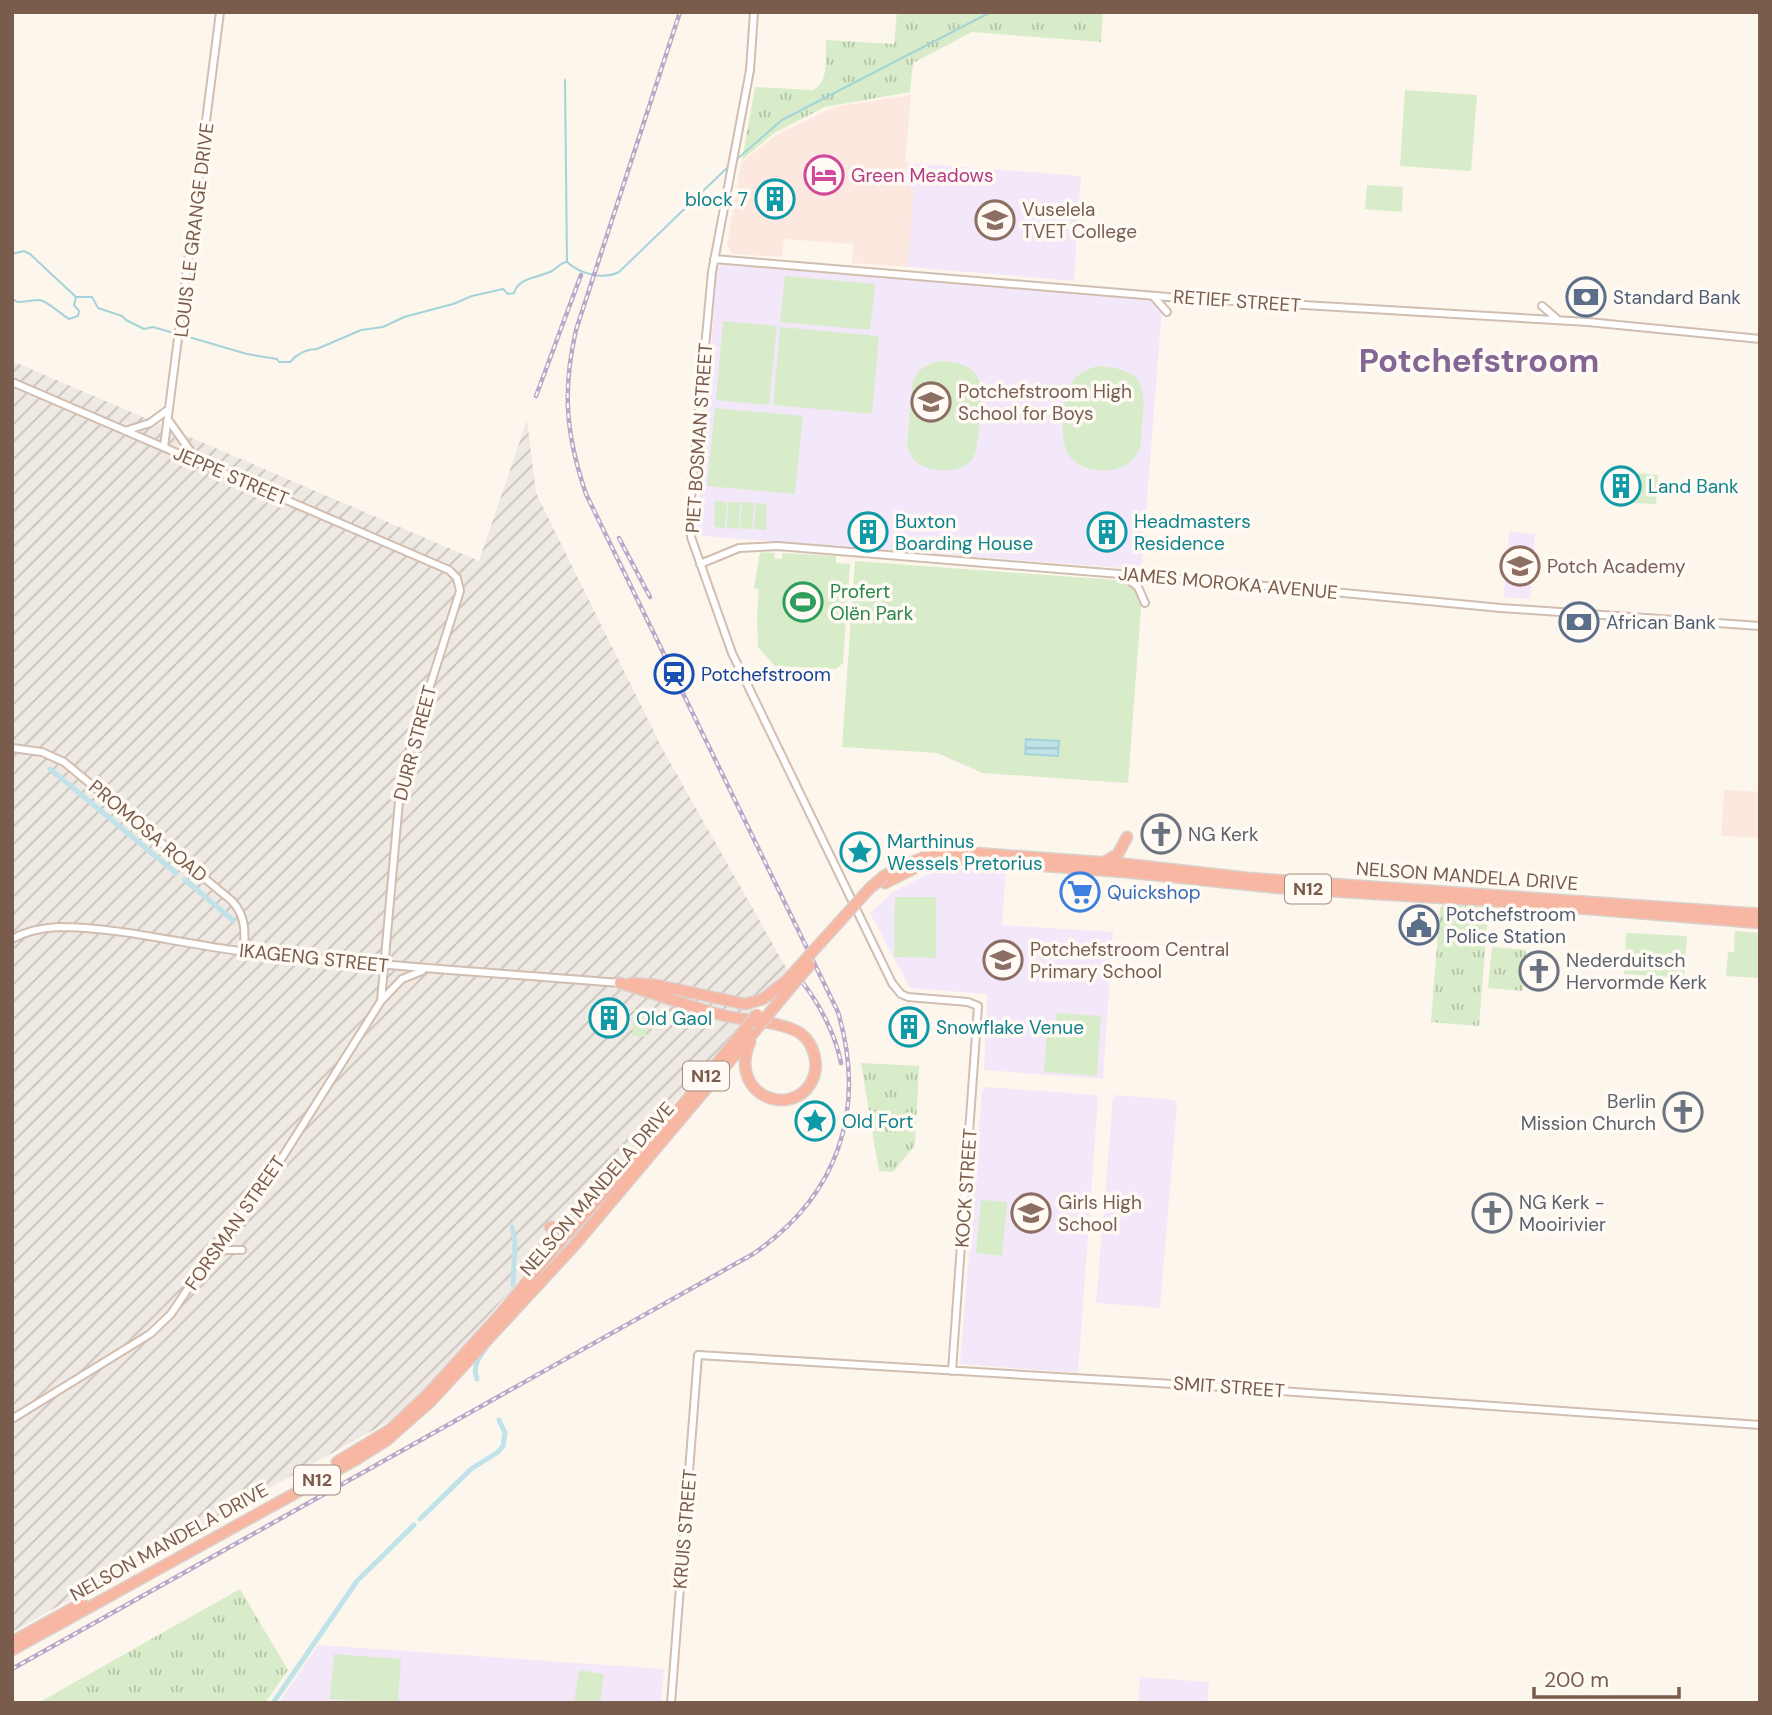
<svg xmlns="http://www.w3.org/2000/svg" width="1772" height="1715" font-family="'DM Sans',sans-serif">
  <style>
    .commercial { fill: #fde8e0 }
    .industrial { fill: url(#industrial-furrows) }
    .education { fill: #f3e8fa }
    .grass { fill: url(#grass-tufts) }
    .park { fill: #d8ecc9 }
    .water { fill: url(#water-rules); stroke: #a5d3da; stroke-width: 2 }
    .lines { fill: none; stroke-linecap: round; stroke-linejoin: round }
    .stream { stroke: #a5d3da; stroke-width: 2 }
    .canal { stroke: #bfe3e8; stroke-width: 5 }
    .minor-casing { stroke: #d1beb0; stroke-width: 10 }
    .highway-casing { stroke: #dad1cd; stroke-width: 13 }
    .minor { stroke: #fff; stroke-width: 6 }
    .highway { stroke: #f7b7a3; stroke-width: 10 }
    .rail-casing { stroke: #b9a8c9; stroke-width: 4.5 }
    .rail { stroke: #fffaf3; stroke-width: 2; stroke-dasharray: 5; stroke-linecap: butt }
    .highway-bridge-casing { stroke: #dad1cd; stroke-width: 13; stroke-linecap: butt }
    .highway-bridge { stroke: #f7b7a3; stroke-width: 10 }
    .labels { text-anchor: middle; dominant-baseline: central; stroke-width: 7; stroke-linejoin: round; paint-order: stroke }
    .shield { fill: #fffaf3; stroke: #a28b7f; stroke-width: 2 }
    .shield-label { font-size: 18px; font-weight: bold; fill: #7a5c4d }
    .hotel-label { font-size: 19px; fill: #b23c85; stroke: #fffaf3; text-anchor: start }
    .culture-label { font-size: 19px; fill: #0d838f; stroke: #fffaf3; text-anchor: start }
    .education-label { font-size: 19px; fill: #785e54; stroke: #fffaf3; text-anchor: start }
    .street-label { font-size: 19px; fill: #7a5c4d; stroke: #fffaf3 }
    .service-label { font-size: 19px; fill: #4e5e75; stroke: #fffaf3; text-anchor: start }
    .leisure-label { font-size: 19px; fill: #27864d; stroke: #fffaf3; text-anchor: start }
    .transit-label { font-size: 19px; fill: #164399; stroke: #fffaf3; text-anchor: start }
    .worship-label { font-size: 19px; fill: #5b616d; stroke: #fffaf3; text-anchor: start }
    .shop-label { font-size: 19px; fill: #366cbe; stroke: #fffaf3; text-anchor: start }
    .town-label { font-size: 33px; font-weight: bold; fill: #846695; stroke: #fffaf3 }
  </style>
  <defs>
    <pattern id="industrial-furrows" width="10" height="10" patternUnits="userSpaceOnUse" patternTransform="scale(1.75)"><rect width="10" height="10" fill="#efe9e4"/><path d="M-1 1l2-2M0 10L10 0M9 11l2-2" fill="none" stroke="#c7c0bb"/></pattern>
    <pattern id="grass-tufts" width="24" height="20" patternUnits="userSpaceOnUse" patternTransform="scale(1.75)"><rect width="24" height="20" fill="#d8ecc9"/><path d="M3 7l-1-3M5 7V3M7 7l1-3M15 17l-1-3M17 17v-4M19 17l1-3" fill="none" stroke="#b4c2a5"/></pattern>
    <pattern id="water-rules" width="6" height="5" patternUnits="userSpaceOnUse" patternTransform="scale(1.75)"><rect width="6" height="5" fill="#bfe3e8"/><path d="M0 2.5h6" fill="none" stroke="#a0bbbe"/></pattern>
  </defs>
  <rect width="100%" height="100%" fill="#fdf6ec"/>
  <path class="commercial" d="M911 95 905 162 910 163 908 187 914 188 908 267 852 263 853 244 784 239 782 257 733 254 727 245 741 163 774 136 834 107Z
    M1724 790 1760 792V838L1721 836Z"/>
  <path class="industrial" d="M12 361 479 561 527 420 536 493 663 750 788 971 426 1388 393 1419 12 1632Z"/>
  <path class="education" d="M910 163 1081 176 1074 281 908 267 914 188H908Z
    M722 265 1152 298 1162 309 1142 563 1136 569 703 536 697 530 717 269Z
    M1509 532 1535 534 1530 599 1504 597Z
    M968 867 1006 869 1002 925 1113 932 1103 1079 984 1070 987 994 910 988 870 913 895 891 930 873Z
    M986 1087 1095 1095 1098 1099 1078 1373 960 1364 982 1091Z
    M1116 1095 1174 1100 1177 1104 1160 1308 1096 1303 1113 1099Z
    M318 1645 664 1669 661 1703H279Z
    M1140 1677 1209 1682 1207 1703H1138Z"/>
  <path class="grass" d="M897 12H1103L1101 42 972 32 913 63 910 92 825 107 774 133 742 160 755 87 812 90C830 84 825 55 826 40L894 44Z
    M1445 903 1483 907 1488 912 1479 1026 1431 1022 1440 908Z
    M1492 947 1526 950 1523 991 1488 988Z
    M861 1063 919 1066 915 1145 893 1172 879 1171Z
    M240 1589 288 1670 265 1703H38Z"/>
  <path class="park" d="M1405 90 1477 95 1471 171 1400 166Z
    M1367 185 1403 187 1402 212 1365 209Z
    M785 276 875 284 870 330 780 322Z
    M723 321 777 326 769 405 716 400Z
    M780 327 879 336 872 414 773 405Z
    M939 361C959 362 977 365 981 387 979 406 981 442 973 458 963 474 931 473 917 463 911 458 909 451 907 444L913 380C919 368 926 365 939 361Z
    M1097 366C1142 369 1147 383 1142 425 1141 433 1142 445 1138 452 1125 476 1085 476 1069 456 1058 442 1063 391 1074 379 1081 372 1089 369 1097 366Z
    M715 408 803 416 795 494 707 486Z
    M1635 473 1658 475 1656 504 1633 503Z
    M715 501 727 502 725 528 714 527Z
    M728 502H740L739 529 727 528Z
    M742 502 754 503 752 529 740 528Z
    M756 503 767 504 766 530 754 529Z
    M760 552 775 553 774 558 782 559V553L836 556V563L850 564 843 663 836 669 775 666 758 647 757 616 759 589 754 588Z
    M855 561 1143 582 1128 783 983 773 937 753 842 747Z
    M895 897H936V958L894 957Z
    M1735 931 1760 933V978L1726 976 1728 952H1734Z
    M1626 933 1687 936 1684 978 1624 974Z
    M634 1009 648 1011 646 1037 632 1036Z
    M1056 1013 1101 1016 1097 1076 1044 1072 1047 1029 1055 1030Z
    M981 1200 1007 1202 1002 1256 976 1253Z
    M334 1654 401 1659 398 1703 330 1699Z
    M579 1670 604 1674 600 1703H574Z"/>
  <path class="water" d="M1026 739 1059 741 1058 756 1025 754Z"/>
  <g class="lines">
    <path class="stream" d="M565 80 567 262C580 274 603 280 619 272L729 166
      M736 160 782 120 991 12
      M12 254 24 251 30 254 76 297
      M12 292 13 299 17 302C24 302 33 300 40 300 47 301 62 315 69 319L78 316 79 311 74 305 76 297H92L98 308 122 316 126 320 144 329 153 327 177 334
      M182 335 247 354 277 359 279 362H290C297 354 306 349 317 349L361 330 383 327 404 317 453 304 472 296 503 289 508 294 514 293C519 277 538 278 552 271 558 267 559 264 566 262"/>
    <path class="canal" d="M50 769 176 873
      M185 880 233 920
      M512 1227 515 1241 513 1285
      M477 1379C472 1367 479 1357 486 1348
      M420 1519 471 1469 498 1452 503 1446 505 1433 499 1420
      M273 1703 357 1581 414 1525"/>
    <g class="minor-casing">
      <path id="minor" d="M754 12 750 70 712 272 691 498V537L732 653 892 983 901 994 908 997 968 1002 978 1006 952 1371
        M714 259 1168 297 1588 322 1760 339
        M1153 296 1167 312
        M1542 306 1556 318
        M12 382 449 570 457 578 460 591 411 746 400 790 381 1001 280 1161 222 1238 171 1314 150 1334 12 1419
        M169 421 196 459
        M125 431 150 423 169 409
        M164 447 220 12
        M700 564 739 548 778 546 1302 589 1501 608 1760 626
        M1123 575 1138 587 1145 603
        M12 748 42 752 64 762 232 901C246 916 245 932 244 951
        M12 939C26 931 42 928 58 927 122 927 185 945 248 952 372 965 496 973 620 983
        M381 1001 402 979 422 971
        M211 1257 225 1250H242
        M671 1703 698 1355 1239 1388 1760 1425"/>
    </g>
    <g class="highway-casing">
      <path id="highway" d="M1106 861 1118 854 1127 837
        M884 876 900 867 930 855 975 853 1125 864 1248 878 1760 914
        M885 883 919 866 956 859 1125 872 1279 888 1492 901 1760 923
        M620 983C654 993 687 1006 722 1015 745 1021 781 1021 800 1033 814 1043 820 1065 812 1081 792 1120 727 1095 750 1042
        M631 983 656 985 745 1004 763 999 786 981
        M767 1016 791 987
        M550 1227H564L573 1224
        M337 1462 391 1429 427 1395 503 1311 563 1238 665 1126 747 1027
        M12 1642 82 1603
        M12 1650 357 1459 387 1440 430 1402 573 1247 760 1025"/>
    </g>
    <use href="#minor" class="minor"/>
    <use href="#highway" class="highway"/>
    <g class="rail-casing">
      <path id="rail" d="M536 396 581 275
        M619 538 650 597
        M803 983C821 1007 835 1033 841 1063
        M12 1669 753 1254C838 1196 867 1110 838 1012L586 494C566 435 562 391 576 330L680 12"/>
    </g>
    <use href="#rail" class="rail"/>
    <g class="highway-bridge-casing">
      <path id="highway-bridge" d="M786 981 870 888 884 876
        M791 987 810 965
        M760 1025 767 1016
        M747 1027 757 1014"/>
    </g>
    <use href="#highway-bridge" class="highway-bridge"/>
  </g>
  <defs>
    <g id="hotel-ring" transform="scale(2.0125)"><circle r="9.5" fill="#fffaf3" stroke="#d1479c" stroke-width="1.5"/><path d="M-6-4.5h1.5V1H6V5H4.5V3h-9V5H-6ZM-4 0a1.8 1.8 0 1 1 3.6 0ZM.5 0V-2.5h3Q6-2.5 6 0Z" fill="#d1479c"/></g>
    <g id="building-ring" transform="scale(2.0125)"><circle r="9.5" fill="#fffaf3" stroke="#0f9aa8" stroke-width="1.5"/><path d="M-4-6H4V6H1V3H-1V6H-4ZM-2.5-4.3h1.7v1.8h-1.7ZM.8-4.3h1.7v1.8H.8ZM-2.5-1h1.7V.8h-1.7ZM.8-1h1.7V.8H.8Z" fill="#0f9aa8"/></g>
    <g id="university-ring" transform="scale(2.0125)"><circle r="9.5" fill="#fffaf3" stroke="#8d6e63" stroke-width="1.5"/><path d="M0-5L7-2L0 1L-7-2ZM-4 1L0 2.5L4 1V4Q0 6-4 4Z" fill="#8d6e63"/></g>
    <g id="bank-ring" transform="scale(2.0125)"><circle r="9.5" fill="#fffaf3" stroke="#5c6f8a" stroke-width="1.5"/><path d="M-6-4H6V4H-6ZM0-2.3a2.3 2.3 0 1 0 0 4.6a2.3 2.3 0 1 0 0-4.6Z" fill="#5c6f8a"/></g>
    <g id="school-ring" transform="scale(2.0125)"><circle r="9.5" fill="#fffaf3" stroke="#8d6e63" stroke-width="1.5"/><path d="M0-5L7-2L0 1L-7-2ZM-4 1L0 2.5L4 1V4Q0 6-4 4Z" fill="#8d6e63"/></g>
    <g id="stadium-ring" transform="scale(2.0125)"><circle r="9.5" fill="#fffaf3" stroke="#2e9e5b" stroke-width="1.5"/><path d="M0-5a6.5 5 0 1 0 0 10a6.5 5 0 1 0 0-10ZM-3.5-1.8h7v3.6h-7Z" fill="#2e9e5b"/></g>
    <g id="station-ring" transform="scale(2.0125)"><circle r="9.5" fill="#fffaf3" stroke="#1a4fb4" stroke-width="1.5"/><path d="M-3-6H3Q5-6 5-4V2Q5 4 3 4L4.5 6H3L1.5 4h-3L-3 6H-4.5L-3 4Q-5 4-5 2V-4Q-5-6-3-6ZM-3.5-4v3h7v-3ZM-3.5 1v1.5H-2V1ZM2 1v1.5H3.5V1Z" fill="#1a4fb4"/></g>
    <g id="church-ring" transform="scale(2.0125)"><circle r="9.5" fill="#fffaf3" stroke="#6b7280" stroke-width="1.5"/><path d="M-1.2-6h2.4v3.5h3.3v2.4h-3.3V6h-2.4V-.1h-3.3v-2.4h3.3Z" fill="#6b7280"/></g>
    <g id="sight-ring" transform="scale(2.0125)"><circle r="9.5" fill="#fffaf3" stroke="#0f9aa8" stroke-width="1.5"/><path d="M0-6L1.8-2.2L6-1.7L2.9 1.2L3.7 5.4L0 3.3L-3.7 5.4L-2.9 1.2L-6-1.7L-1.8-2.2Z" fill="#0f9aa8"/></g>
    <g id="supermarket-ring" transform="scale(2.0125)"><circle r="9.5" fill="#fffaf3" stroke="#3f7fe0" stroke-width="1.5"/><path d="M-6-5.5h2.5l.6 2H6L4.5 2H-2.5L-4.4-4H-6ZM-1.5 3.2a1.3 1.3 0 1 0 .1 0ZM3 3.2a1.3 1.3 0 1 0 .1 0Z" fill="#3f7fe0"/></g>
    <g id="civic-ring" transform="scale(2.0125)"><circle r="9.5" fill="#fffaf3" stroke="#5c6f8a" stroke-width="1.5"/><path d="M-.6-6.5H3V-4.5H.6V-3L4-1V1h2V6H-6V1h2V-1L-.6-3ZM-1.2 2.5V6h2.4V2.5Z" fill="#5c6f8a"/></g>
  </defs>
  <g fill-rule="evenodd">
    <use href="#hotel-ring" x="824" y="175"/>
    <use href="#building-ring" x="775" y="199"/>
    <use href="#university-ring" x="995" y="220"/>
    <use href="#bank-ring" x="1586" y="297"/>
    <use href="#school-ring" x="931" y="402"/>
    <use href="#building-ring" x="1621" y="486"/>
    <use href="#building-ring" x="868" y="532"/>
    <use href="#building-ring" x="1107" y="532"/>
    <use href="#school-ring" x="1520" y="566"/>
    <use href="#stadium-ring" x="803" y="602"/>
    <use href="#bank-ring" x="1579" y="622"/>
    <use href="#station-ring" x="674" y="674"/>
    <use href="#church-ring" x="1161" y="834"/>
    <use href="#sight-ring" x="860" y="852"/>
    <use href="#supermarket-ring" x="1080" y="892"/>
    <use href="#civic-ring" x="1419" y="925"/>
    <use href="#school-ring" x="1003" y="960"/>
    <use href="#church-ring" x="1539" y="971"/>
    <use href="#building-ring" x="609" y="1018"/>
    <use href="#building-ring" x="909" y="1027"/>
    <use href="#church-ring" x="1683" y="1112"/>
    <use href="#sight-ring" x="815" y="1121"/>
    <use href="#school-ring" x="1031" y="1213"/>
    <use href="#church-ring" x="1492" y="1213"/>
  </g>
  <g class="labels">
    <g class="shield">
      <rect x="1285" y="874.5" width="46" height="29" rx="5"/>
      <rect x="683" y="1061.5" width="46" height="29" rx="5"/>
      <rect x="294" y="1465.5" width="46" height="29" rx="5"/>
    </g>
    <g class="shield-label">
      <text x="1308" y="889">N12</text>
      <text x="706" y="1076">N12</text>
      <text x="317" y="1480">N12</text>
    </g>
    <g class="hotel-label">
      <text x="851" y="175">Green Meadows</text>
    </g>
    <g class="culture-label">
      <text x="748" y="199" text-anchor="end">block 7</text>
      <text x="1648" y="486">Land Bank</text>
      <text x="895" y="521">Buxton<tspan x="895" dy="22">Boarding House</tspan></text>
      <text x="1134" y="521">Headmasters<tspan x="1134" dy="22">Residence</tspan></text>
      <text x="887" y="841">Marthinus<tspan x="887" dy="22">Wessels Pretorius</tspan></text>
      <text x="636" y="1018">Old Gaol</text>
      <text x="936" y="1027">Snowflake Venue</text>
      <text x="842" y="1121">Old Fort</text>
    </g>
    <g class="education-label">
      <text x="1022" y="209">Vuselela<tspan x="1022" dy="22">TVET College</tspan></text>
      <text x="958" y="391">Potchefstroom High<tspan x="958" dy="22">School for Boys</tspan></text>
      <text x="1547" y="566">Potch Academy</text>
      <text x="1030" y="949">Potchefstroom Central<tspan x="1030" dy="22">Primary School</tspan></text>
      <text x="1058" y="1202">Girls High<tspan x="1058" dy="22">School</tspan></text>
    </g>
    <g class="street-label">
      <text transform="translate(194 230) rotate(-83)">LOUIS LE GRANGE DRIVE</text>
      <text transform="translate(1237 301) rotate(4)">RETIEF STREET</text>
      <text transform="translate(699 438) rotate(-86)">PIET BOSMAN STREET</text>
      <text transform="translate(231 476) rotate(23)">JEPPE STREET</text>
      <text transform="translate(1228 583) rotate(5)">JAMES MOROKA AVENUE</text>
      <text transform="translate(415 743) rotate(-75)">DURR STREET</text>
      <text transform="translate(148 831) rotate(40)">PROMOSA ROAD</text>
      <text transform="translate(1467 876) rotate(4)">NELSON MANDELA DRIVE</text>
      <text transform="translate(314 958) rotate(6)">IKAGENG STREET</text>
      <text transform="translate(966 1188) rotate(-86)">KOCK STREET</text>
      <text transform="translate(597 1189) rotate(-49)">NELSON MANDELA DRIVE</text>
      <text transform="translate(235 1223) rotate(-55)">FORSMAN STREET</text>
      <text transform="translate(1229 1387) rotate(4)">SMIT STREET</text>
      <text transform="translate(685 1529) rotate(-85)">KRUIS STREET</text>
      <text transform="translate(169 1542) rotate(-29)">NELSON MANDELA DRIVE</text>
    </g>
    <g class="service-label">
      <text x="1613" y="297">Standard Bank</text>
      <text x="1606" y="622">African Bank</text>
      <text x="1446" y="914">Potchefstroom<tspan x="1446" dy="22">Police Station</tspan></text>
    </g>
    <g class="leisure-label">
      <text x="830" y="591">Profert<tspan x="830" dy="22">Olën Park</tspan></text>
    </g>
    <g class="transit-label">
      <text x="701" y="674">Potchefstroom</text>
    </g>
    <g class="worship-label">
      <text x="1188" y="834">NG Kerk</text>
      <text x="1566" y="960">Nederduitsch<tspan x="1566" dy="22">Hervormde Kerk</tspan></text>
      <text x="1656" y="1101" text-anchor="end">Berlin<tspan x="1656" dy="22">Mission Church</tspan></text>
      <text x="1519" y="1202">NG Kerk -<tspan x="1519" dy="22">Mooirivier</tspan></text>
    </g>
    <g class="shop-label">
      <text x="1107" y="892">Quickshop</text>
    </g>
    <g class="town-label">
      <text x="1479" y="360">Potchefstroom</text>
    </g>
  </g>
  <rect width="1772" height="1715" fill="none" stroke="#7a5c4d" stroke-width="28"/>
  <path d="M1534 1687v10h145v-10" fill="none" stroke="#7a5c4d" stroke-width="3.5"/>
  <text x="1544" y="1687" font-size="21" fill="#7a5c4d" stroke="#fffaf3" stroke-width="5" paint-order="stroke">200 m</text>
</svg>
